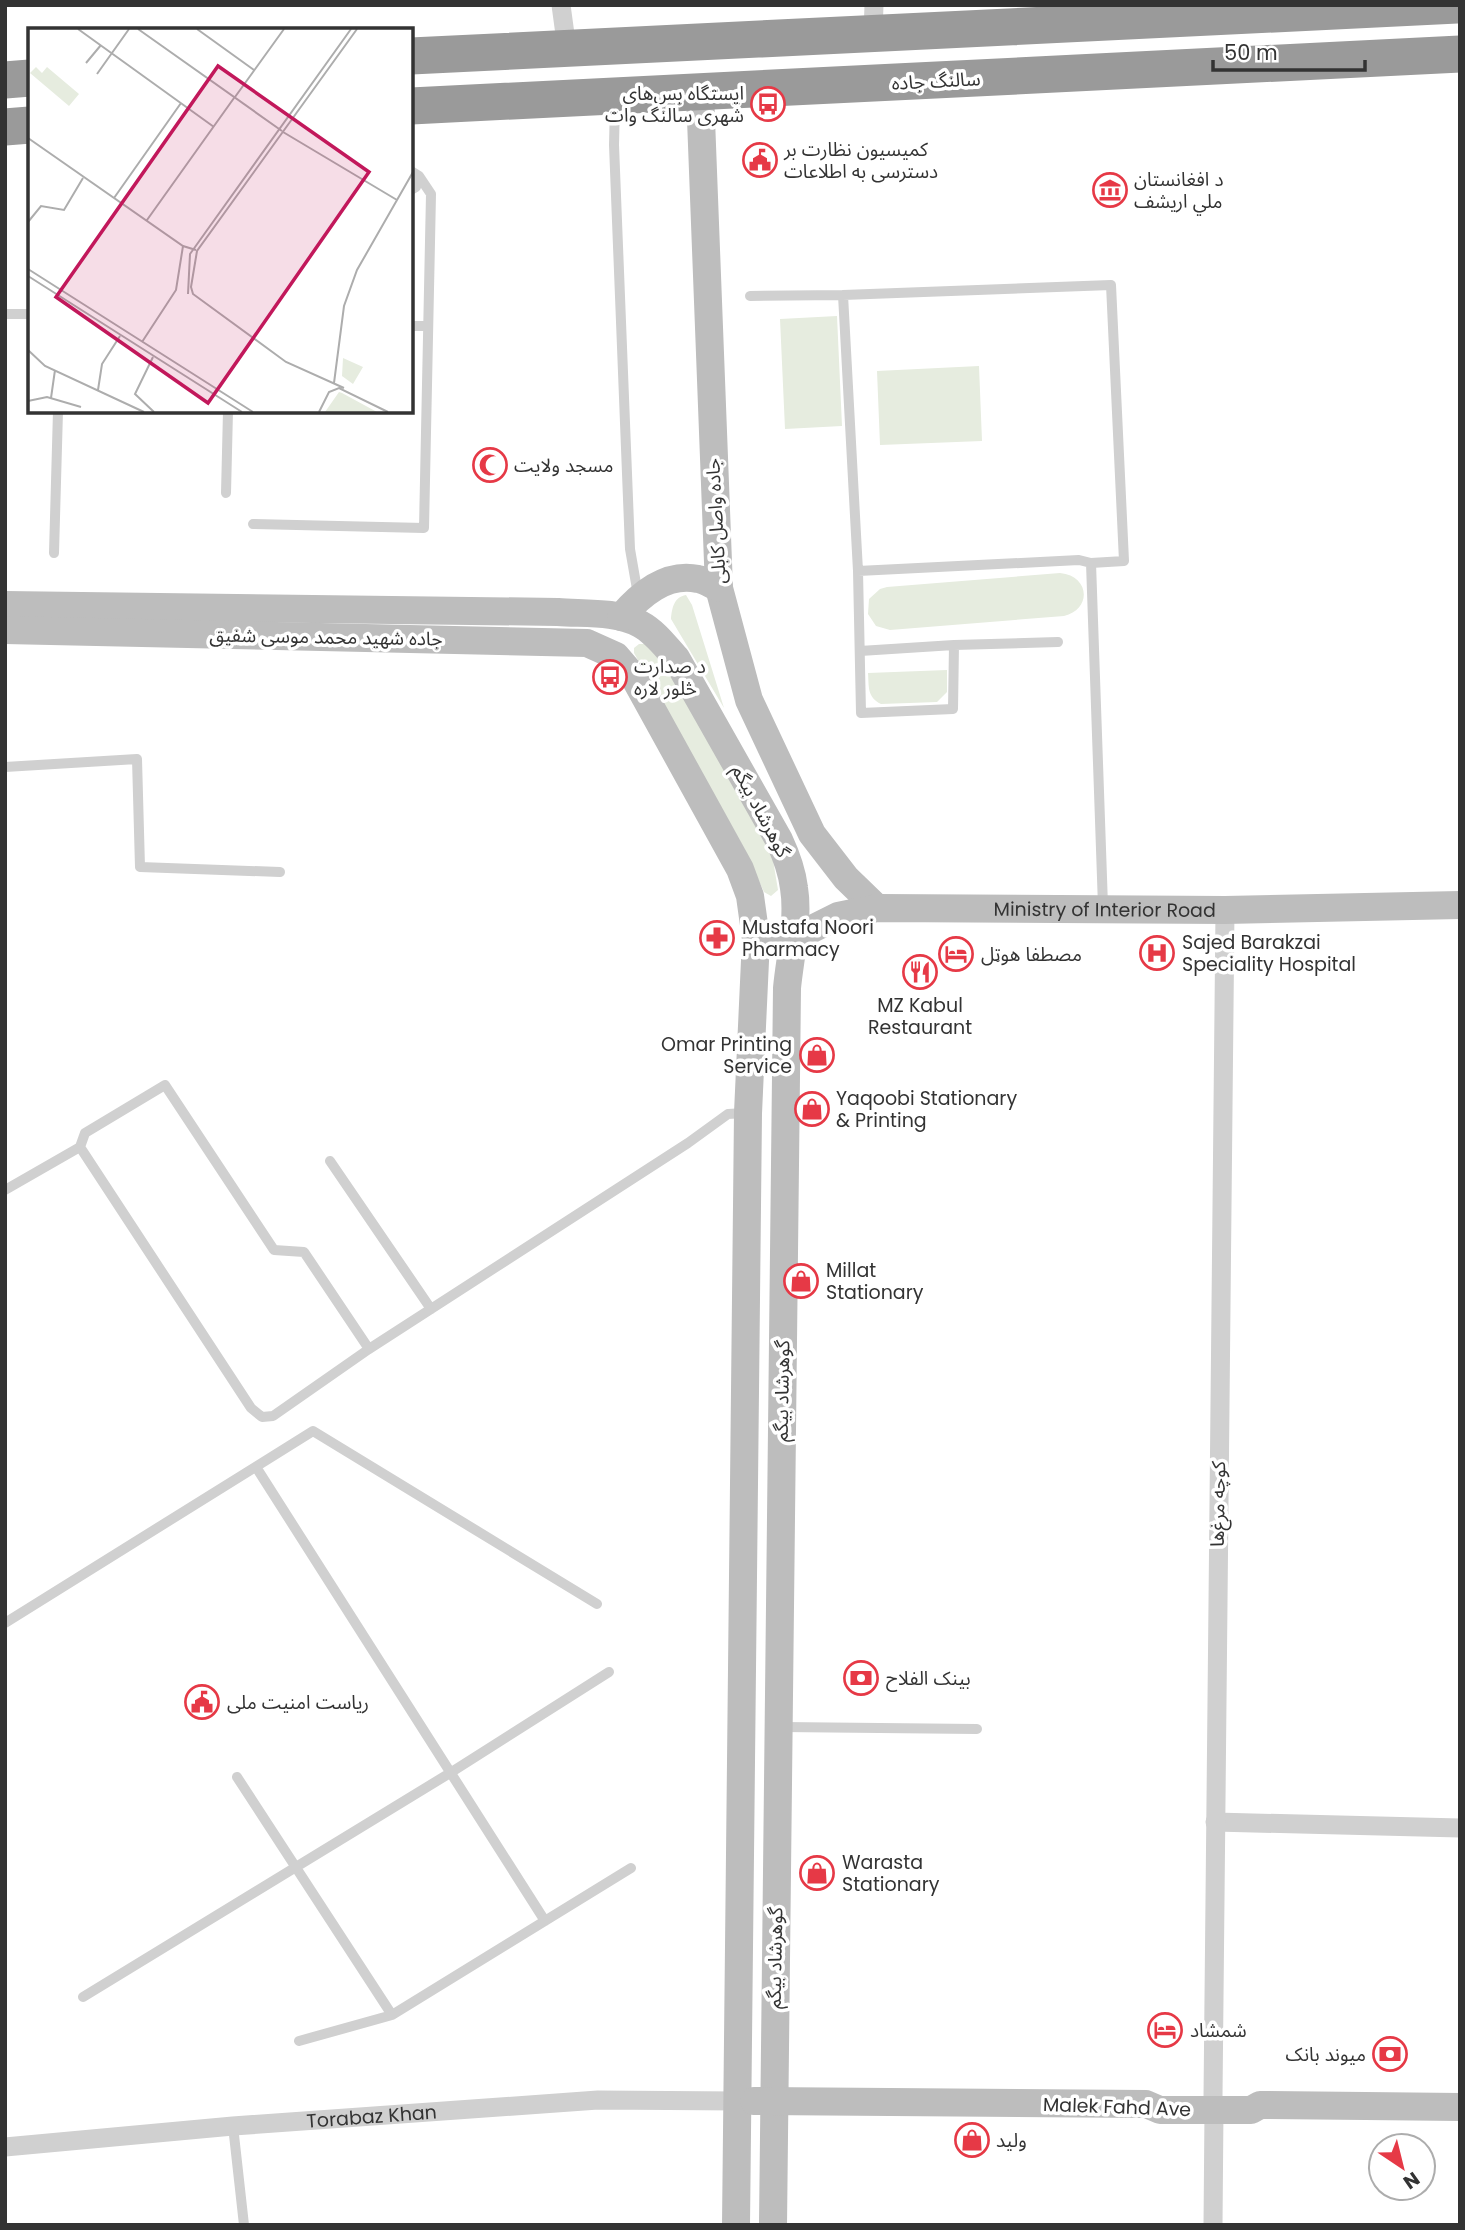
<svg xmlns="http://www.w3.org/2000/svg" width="1465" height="2230" font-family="Poppins,'Noto Sans Arabic',sans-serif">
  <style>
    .green { fill: #e6ecdf }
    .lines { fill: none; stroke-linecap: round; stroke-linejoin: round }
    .lane { stroke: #d0d0d0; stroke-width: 10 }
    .street { stroke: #d0d0d0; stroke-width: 19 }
    .secondary { stroke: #bdbdbd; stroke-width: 28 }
    .highway { stroke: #9a9a9a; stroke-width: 37 }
    .labels { text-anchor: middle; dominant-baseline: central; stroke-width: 7; stroke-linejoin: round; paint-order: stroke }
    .street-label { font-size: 19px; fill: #333; stroke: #fff }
    .poi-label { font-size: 19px; fill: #333; stroke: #fff; text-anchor: start }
    .inset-road { fill: none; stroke: #adadad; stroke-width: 2 }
    .view { fill: #c2185b; fill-opacity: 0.15; stroke: #c2185b; stroke-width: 3.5 }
    .inset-edge { fill: none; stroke: #333; stroke-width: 3.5 }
  </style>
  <rect width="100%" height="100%" fill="#fff"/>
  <path class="green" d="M837 316 842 426 785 429 780 319Z
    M979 366 982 441 880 445 877 371Z
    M1060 573C1090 576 1092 609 1064 616L890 630 876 626 868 614 869 599 880 589 887 587Z
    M686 595 692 605 724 708 671 619C672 608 674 597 686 595Z
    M639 644H645L666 664 772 854 778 890 771 896 764 892 744 848 634 653V648Z
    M947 670V692L937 702 881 704C867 697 869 687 868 673Z"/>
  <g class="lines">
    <path class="lane" d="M615 103 614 145 630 549 638 595
      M411 190 416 187 419 176
      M843 295 858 571
      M750 296 843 295 1111 285 1124 561 1091 563 1103 906
      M5 314H30
      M411 326H428
      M226 493 228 411
      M253 524 424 528 431 194 419 176 411 171
      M54 553 58 411
      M1058 642 954 645 953 709 861 713 858 571 1079 560 1091 563
      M860 651 954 645
      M5 767 137 759 140 867 280 872
      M80 1147 85 1133 165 1085 274 1250 304 1252 369 1349
      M330 1161 431 1309
      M5 1190 80 1147 251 1408 262 1417 273 1416 369 1349 688 1143 728 1114 744 1113
      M256 1467 545 1921
      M5 1623 313 1431 597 1604
      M782 1727 977 1729
      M237 1777 392 2015
      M83 1997 450 1773 609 1672
      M299 2041 392 2015 631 1868
      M233 2126 244 2225"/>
    <g class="street">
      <path d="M561 5 567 49"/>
      <path d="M873 34 874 5"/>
      <path d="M1215 1822 1460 1828"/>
      <path d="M1213 2097 1225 910"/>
      <path id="s1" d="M5 2147 233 2126 598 2100 738 2101"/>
      <path d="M1213 2225 1214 2110"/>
    </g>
    <g class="secondary">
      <path d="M700 93 719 588 749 700 812 834 846 878 877 908"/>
      <path d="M5 605 558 612C584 614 616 611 640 624 655 632 665 646 676 658L779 840C786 855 792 871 794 888 799 919 790 957 787 988L773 2225"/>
      <path d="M621 617C640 595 666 572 698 579 705 580 712 585 719 588"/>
      <path d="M5 630 587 643 616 656 634 677 740 869 750 896 756 939 748 1113 736 2225"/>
      <path id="s2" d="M779 939H792L838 916 877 908 1225 910 1460 905"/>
      <path d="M754 2101 1146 2104 1160 2110H1251L1260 2105 1460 2107"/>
    </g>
    <path class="highway" d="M411 56 1457 5
      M5 80 30 78
      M411 106 1460 54
      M5 127 30 125"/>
  </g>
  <defs>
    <g id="bus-ring" transform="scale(1.75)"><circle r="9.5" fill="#fff" stroke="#e63946" stroke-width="1.5"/><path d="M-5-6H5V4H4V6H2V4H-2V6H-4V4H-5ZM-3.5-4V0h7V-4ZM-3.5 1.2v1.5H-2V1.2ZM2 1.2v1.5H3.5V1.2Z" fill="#e63946"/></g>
    <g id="civic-ring" transform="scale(1.75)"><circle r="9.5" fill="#fff" stroke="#e63946" stroke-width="1.5"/><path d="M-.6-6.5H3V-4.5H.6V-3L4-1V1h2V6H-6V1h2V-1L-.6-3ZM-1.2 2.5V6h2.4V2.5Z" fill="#e63946"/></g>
    <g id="museum-ring" transform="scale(1.75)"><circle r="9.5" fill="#fff" stroke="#e63946" stroke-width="1.5"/><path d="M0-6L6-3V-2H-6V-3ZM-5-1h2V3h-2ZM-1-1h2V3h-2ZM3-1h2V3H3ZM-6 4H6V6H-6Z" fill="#e63946"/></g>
    <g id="mosque-ring" transform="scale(1.75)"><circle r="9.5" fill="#fff" stroke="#e63946" stroke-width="1.5"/><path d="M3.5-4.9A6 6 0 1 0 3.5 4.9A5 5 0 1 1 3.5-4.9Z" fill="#e63946"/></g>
    <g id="pharmacy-ring" transform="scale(1.75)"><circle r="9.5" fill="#fff" stroke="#e63946" stroke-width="1.5"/><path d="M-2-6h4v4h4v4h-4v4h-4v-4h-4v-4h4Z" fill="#e63946"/></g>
    <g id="hospital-ring" transform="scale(1.75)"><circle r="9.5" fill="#fff" stroke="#e63946" stroke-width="1.5"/><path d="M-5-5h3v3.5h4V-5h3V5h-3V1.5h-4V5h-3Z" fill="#e63946"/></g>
    <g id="hotel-ring" transform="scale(1.75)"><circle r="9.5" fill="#fff" stroke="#e63946" stroke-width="1.5"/><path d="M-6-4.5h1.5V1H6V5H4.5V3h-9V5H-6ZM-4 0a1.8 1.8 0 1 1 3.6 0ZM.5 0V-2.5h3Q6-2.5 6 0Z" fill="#e63946"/></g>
    <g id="restaurant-ring" transform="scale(1.75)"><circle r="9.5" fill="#fff" stroke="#e63946" stroke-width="1.5"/><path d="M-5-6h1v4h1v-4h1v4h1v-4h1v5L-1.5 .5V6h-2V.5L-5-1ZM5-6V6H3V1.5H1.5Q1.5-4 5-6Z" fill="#e63946"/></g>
    <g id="shop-ring" transform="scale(1.75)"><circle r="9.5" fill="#fff" stroke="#e63946" stroke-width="1.5"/><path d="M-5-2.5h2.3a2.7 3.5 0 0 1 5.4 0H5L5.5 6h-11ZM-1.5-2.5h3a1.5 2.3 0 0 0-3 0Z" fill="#e63946"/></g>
    <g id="bank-ring" transform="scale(1.75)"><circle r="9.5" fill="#fff" stroke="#e63946" stroke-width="1.5"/><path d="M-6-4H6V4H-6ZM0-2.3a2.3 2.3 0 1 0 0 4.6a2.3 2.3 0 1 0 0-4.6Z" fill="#e63946"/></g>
  </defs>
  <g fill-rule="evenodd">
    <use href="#bus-ring" x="768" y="104"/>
    <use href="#civic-ring" x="760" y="160"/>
    <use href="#museum-ring" x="1110" y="190"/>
    <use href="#mosque-ring" x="490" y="465"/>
    <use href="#bus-ring" x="610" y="677"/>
    <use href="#pharmacy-ring" x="717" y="938"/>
    <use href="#hospital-ring" x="1157" y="953"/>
    <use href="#hotel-ring" x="956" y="954"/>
    <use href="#restaurant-ring" x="920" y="972"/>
    <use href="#shop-ring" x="817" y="1055"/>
    <use href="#shop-ring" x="812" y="1109"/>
    <use href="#shop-ring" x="801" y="1281"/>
    <use href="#bank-ring" x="861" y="1678"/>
    <use href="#civic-ring" x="202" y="1702"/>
    <use href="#shop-ring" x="817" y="1873"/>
    <use href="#hotel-ring" x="1165" y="2030"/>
    <use href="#bank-ring" x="1390" y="2054"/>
    <use href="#shop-ring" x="972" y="2140"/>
  </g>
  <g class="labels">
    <g class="street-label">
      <text transform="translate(936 81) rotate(-3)">سالنگ جاده</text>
      <text transform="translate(716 521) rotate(-93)">جاده واصل کابلی</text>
      <text transform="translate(326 637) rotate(1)">جاده شهید محمد موسی شفیق</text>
      <text transform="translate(761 811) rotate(62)">گوهرشاد بیگم</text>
      <text stroke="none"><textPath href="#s2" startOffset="332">Ministry of Interior Road</textPath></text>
      <text transform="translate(782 1391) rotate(-89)">گوهرشاد بیگم</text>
      <text transform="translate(1218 1504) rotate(-89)">کوچه مرغ‌ها</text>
      <text transform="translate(775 1958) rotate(-89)">گوهرشاد بیگم</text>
      <text transform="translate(1117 2107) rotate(2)">Malek Fahd Ave</text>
      <text stroke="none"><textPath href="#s1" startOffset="368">Torabaz Khan</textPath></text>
    </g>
    <g class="poi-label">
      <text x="744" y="93" text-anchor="end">ایستگاه بس‌های<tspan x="744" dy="22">شهری سالنگ وات</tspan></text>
      <text x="784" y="149">کمیسیون نظارت بر<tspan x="784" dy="22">دسترسی به اطلاعات</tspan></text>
      <text x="1134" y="179">د افغانستان<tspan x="1134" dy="22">ملي اریشف</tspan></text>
      <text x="514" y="465">مسجد ولایت</text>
      <text x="634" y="666">د صدارت<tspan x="634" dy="22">څلور لاره</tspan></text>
      <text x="742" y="927">Mustafa Noori<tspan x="742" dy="22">Pharmacy</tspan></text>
      <text x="1182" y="942">Sajed Barakzai<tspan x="1182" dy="22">Speciality Hospital</tspan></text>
      <text x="981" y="954">مصطفا هوټل</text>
      <text x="920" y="1005" text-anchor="middle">MZ Kabul<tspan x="920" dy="22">Restaurant</tspan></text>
      <text x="792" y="1044" text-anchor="end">Omar Printing<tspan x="792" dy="22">Service</tspan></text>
      <text x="836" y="1098">Yaqoobi Stationary<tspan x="836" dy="22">&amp; Printing</tspan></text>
      <text x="826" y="1270">Millat<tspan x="826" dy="22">Stationary</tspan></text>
      <text x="886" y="1678">بینک الفلاح</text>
      <text x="227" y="1702">ریاست امنیت ملی</text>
      <text x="842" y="1862">Warasta<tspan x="842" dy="22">Stationary</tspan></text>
      <text x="1190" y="2030">شمشاد</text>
      <text x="1366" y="2054" text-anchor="end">میوند بانک</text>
      <text x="996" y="2140">ولید</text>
    </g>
  </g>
  <g transform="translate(28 28)">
    <rect width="385" height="385" fill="#fff"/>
    <path d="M8 39 14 45 19 39 51 66 41 78 2 45ZM315 330 335 339 325 356 314 348ZM311 364 314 365 349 384H297Z" fill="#e6ecdf"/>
    <path class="inset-road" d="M50 1 186 99M110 1 254 103M169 1 226 42M58 35 73 17M69 46 101 1M207 69 256 1M255 104 369 172M0 110 155 218 168 222M86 170 153 75M119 192 206 70M0 194 13 178 36 182 55 150M0 241 225 384M0 248 214 384M160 266 162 226 323 1M114 314 148 262 155 218M0 322 17 338 116 384M125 329 107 366 126 384M306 355 316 278 329 242 385 144M316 360 258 334 165 266 163 259 169 223 329 1M70 362 74 336 92 308M23 370 27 342M0 373 19 369 53 379M291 384 301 364 311 360 360 384"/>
    <path class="view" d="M190 38 341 144 180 375 28 269Z"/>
    <rect width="385" height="385" class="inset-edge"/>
  </g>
  <rect width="1465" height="2230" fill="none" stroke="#333333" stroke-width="14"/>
  <g transform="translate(1402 2167) rotate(145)"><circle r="33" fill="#ffffff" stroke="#adadad" stroke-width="2"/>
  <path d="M0-5L12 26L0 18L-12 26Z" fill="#e63946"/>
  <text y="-10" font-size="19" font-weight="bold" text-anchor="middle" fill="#333333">N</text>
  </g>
  <path d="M1213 60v10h152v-10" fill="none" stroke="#333333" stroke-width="3.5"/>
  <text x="1224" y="60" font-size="21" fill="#333333" stroke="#ffffff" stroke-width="5" paint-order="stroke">50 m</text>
</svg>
